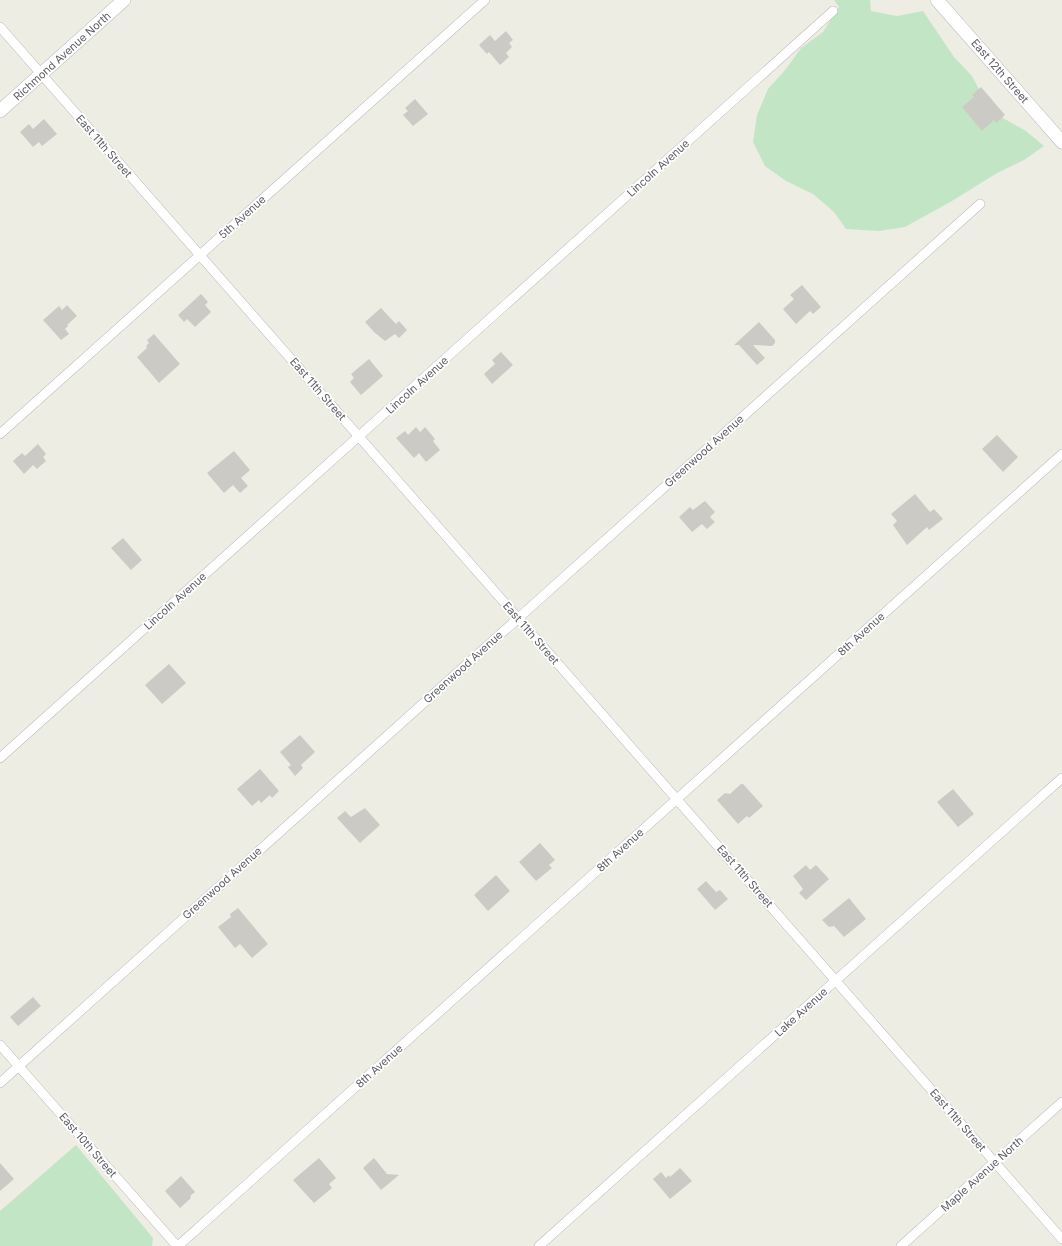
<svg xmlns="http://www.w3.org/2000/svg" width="1062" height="1246" font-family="Inter,sans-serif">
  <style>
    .green { fill: #c2e5c6 }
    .building { fill: #cccac4 }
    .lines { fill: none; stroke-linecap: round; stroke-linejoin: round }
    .street-casing { stroke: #b9bbc0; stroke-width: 10 }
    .secondary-casing { stroke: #babcc2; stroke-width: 14 }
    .street { stroke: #fff; stroke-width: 9 }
    .secondary { stroke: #fff; stroke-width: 13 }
    .labels { text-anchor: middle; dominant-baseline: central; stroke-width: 3.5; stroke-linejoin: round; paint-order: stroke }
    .street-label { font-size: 11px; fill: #5c5f64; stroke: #fff }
  </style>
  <rect width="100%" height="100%" fill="#eeede4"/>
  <path class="green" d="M834 0H870L871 11 897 16 923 11 954 57 972 76 985 100 1003 118 1026 131 1044 146 1024 160 997 173 952 201 905 227 879 231 846 229 834 212 813 194 786 181 765 166 753 142 757 115 768 89 786 69 801 48 823 32 839 7Z
    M76 1145 153 1238 152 1246H0V1211Z"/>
  <path class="building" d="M506 31 513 40 509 43 512 47 506 53 509 57 500 65 489 52 487 54 479 45 490 35 495 41Z
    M981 87 1005 115 996 123 994 120 982 131 962 107 974 97 972 95Z
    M415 99 428 114 413 126 403 115 408 111 405 108Z
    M44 119 57 134 42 146 39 142 33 147 20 132 29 124 33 129Z
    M802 285 821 307 813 314 810 311 796 324 783 309 794 299 790 295Z
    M201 294 208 302 205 305 211 312 195 327 187 319 184 322 178 315Z
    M67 305 77 316 67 325 68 326 65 329 69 334 61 340 43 320 59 306 62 310Z
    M381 308 396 324 399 321 407 330 399 338 395 334 385 341 374 332 365 322Z
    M759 322 775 340V343L772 346 753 345 765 358 757 365 739 345H734Z
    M154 334 180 364 159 383 137 357 147 348 146 346 149 343 147 340Z
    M501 352 513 365 492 384 484 374 495 364 492 360Z
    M369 359 383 376 361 395 350 382 354 378 351 374Z
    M416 427 420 432 425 427 435 439 433 441 440 450 426 462 419 453 414 458 396 438 405 431 408 435Z
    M997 435 1018 457 1003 472 982 449Z
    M38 444 46 454 43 457 46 461 37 469 33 465 24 474 13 461 22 453 25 456Z
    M234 451 250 470 241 478 248 486 240 493 233 485 224 493 207 473Z
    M915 494 930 512 934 509 943 519 929 530 927 527 907 545 893 525 897 521 891 514Z
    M705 501 715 512 710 517 715 522 707 529 702 524 692 532 679 517 690 507 693 510Z
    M123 538 142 560 131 570 111 548Z
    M169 664 186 683 162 704 145 685Z
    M300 735 315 752 301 765 303 768 295 776 288 767 291 765 280 752Z
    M260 769 279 791 272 798 270 795 261 803 259 800 252 806 237 789Z
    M741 784H743L763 806 749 818 747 816 738 824 717 800 725 793 730 794Z
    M953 789 974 814 958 827 937 802Z
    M365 808 380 825 360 843 337 818 345 811 351 817Z
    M540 843 555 860 549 865 552 868 536 881 519 862Z
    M806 865 810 870 816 865 829 879 806 900 799 893 803 889 793 876Z
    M496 875 510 891 488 911 474 895Z
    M706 881 716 892 720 890 728 899 715 910 697 889Z
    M849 898 866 919 844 937 834 926 829 927 822 920Z
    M238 908 268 944 252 958 240 944 235 948 218 927 231 917 230 914Z
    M33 997 41 1006 18 1026 10 1017Z
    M319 1158 336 1178 329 1184 332 1188 314 1203 293 1180Z
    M374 1158 387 1174 399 1175 381 1190 363 1168Z
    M0 1163 14 1179 0 1191Z
    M680 1168 692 1181 670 1199 653 1179 661 1172 666 1178 669 1175 670 1177Z
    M181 1176 195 1192 190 1196 191 1198 180 1208 165 1191Z"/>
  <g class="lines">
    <g class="street-casing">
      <path id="street" d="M0 27 1062 1239
        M0 434 485 0
        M0 758 833 11
        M0 1045 177 1246
        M0 1083 980 204
        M178 1246 1062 454
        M539 1246 1062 778
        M901 1246 1062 1102"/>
    </g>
    <g class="secondary-casing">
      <path id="secondary" d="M937 0 1062 142
        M0 111 124 0"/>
    </g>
    <use href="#street" class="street"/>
    <use href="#secondary" class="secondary"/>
  </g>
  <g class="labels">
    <g class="street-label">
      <text transform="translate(62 56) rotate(-42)">Richmond Avenue North</text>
      <text transform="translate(1000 71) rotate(49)">East 12th Street</text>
      <text transform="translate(104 146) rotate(49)">East 11th Street</text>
      <text transform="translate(658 168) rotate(-42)">Lincoln Avenue</text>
      <text transform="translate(242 217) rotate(-42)">5th Avenue</text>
      <text transform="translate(417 385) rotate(-42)">Lincoln Avenue</text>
      <text transform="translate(318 389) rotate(49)">East 11th Street</text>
      <text transform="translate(704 451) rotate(-42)">Greenwood Avenue</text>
      <text transform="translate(175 601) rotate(-42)">Lincoln Avenue</text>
      <text transform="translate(531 633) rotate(49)">East 11th Street</text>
      <text transform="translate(861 634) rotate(-42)">8th Avenue</text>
      <text transform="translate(463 667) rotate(-42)">Greenwood Avenue</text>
      <text transform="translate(620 850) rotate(-42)">8th Avenue</text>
      <text transform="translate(745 876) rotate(49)">East 11th Street</text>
      <text transform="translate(222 883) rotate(-42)">Greenwood Avenue</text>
      <text transform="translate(801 1012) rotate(-42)">Lake Avenue</text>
      <text transform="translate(379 1066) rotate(-42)">8th Avenue</text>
      <text transform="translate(958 1120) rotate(49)">East 11th Street</text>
      <text transform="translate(88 1145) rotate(49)">East 10th Street</text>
      <text transform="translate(982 1174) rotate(-42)">Maple Avenue North</text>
    </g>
  </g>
</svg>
